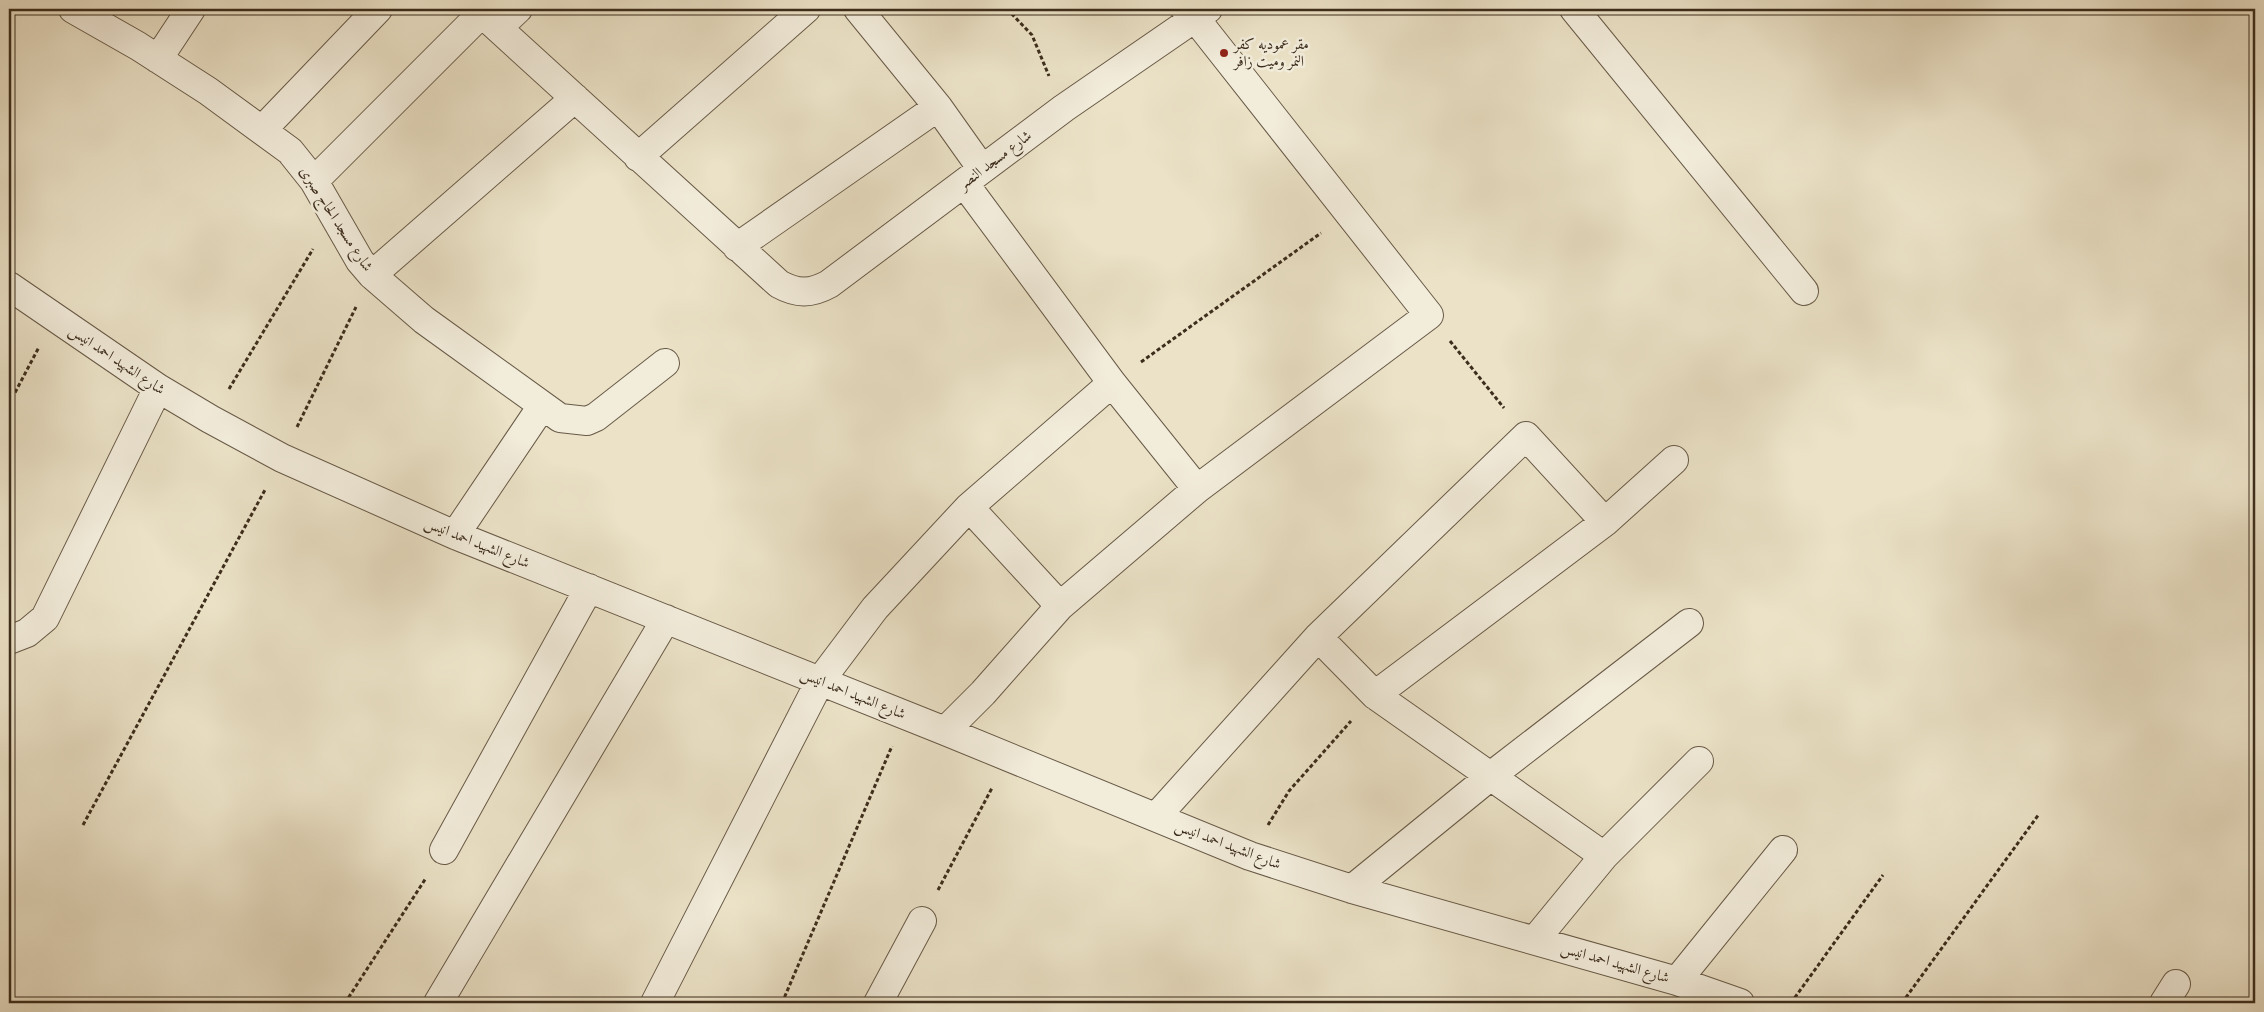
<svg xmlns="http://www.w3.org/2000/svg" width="2264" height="1012" font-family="'IM FELL English',Amiri,serif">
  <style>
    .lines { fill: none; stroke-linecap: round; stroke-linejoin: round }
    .street-casing { stroke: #685a47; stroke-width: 30 }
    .path { stroke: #3c2d1c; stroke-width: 3; stroke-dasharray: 4 2.5; stroke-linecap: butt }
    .street { stroke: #f2ecdb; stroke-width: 28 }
    .poi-dot { fill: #8f2418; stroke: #f2ecdb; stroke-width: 2 }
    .labels { text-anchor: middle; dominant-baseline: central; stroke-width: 5; stroke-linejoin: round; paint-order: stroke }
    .poi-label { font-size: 15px; fill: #3c2d1c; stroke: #f2ecdb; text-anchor: start }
    .street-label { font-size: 15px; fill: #3c2d1c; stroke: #f2ecdb }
  </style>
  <rect width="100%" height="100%" fill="#ebe2c7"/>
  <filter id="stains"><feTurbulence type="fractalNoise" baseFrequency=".004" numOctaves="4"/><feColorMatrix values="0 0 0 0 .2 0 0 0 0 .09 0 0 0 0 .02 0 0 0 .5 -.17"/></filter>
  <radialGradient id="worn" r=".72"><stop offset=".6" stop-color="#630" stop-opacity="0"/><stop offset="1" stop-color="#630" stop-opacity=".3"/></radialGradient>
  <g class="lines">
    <g class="street-casing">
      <path id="street" d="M73 9 138 46 208 91 290 151 314 181 360 261 372 275 424 320 560 418 587 421 596 417 665 363
        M477 9 779 284C797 294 811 294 829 284L1064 108 1208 9
        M858 9 938 107 982 169
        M1574 9 1804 291
        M498 28 518 9
        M158 59 191 9
        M263 129 378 9
        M638 157 806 9
        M314 181 482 13
        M964 183 1112 383 1197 489
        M737 247 938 107
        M372 275 575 98
        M9 286 158 388 210 419 282 458 455 535 945 731 1250 856 1352 889 1677 981 1740 1003
        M969 507 1060 606
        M455 535 542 406
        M1318 637 1375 695 1604 856 1535 940
        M9 640 27 633 45 618 158 388
        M1375 695 1605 522 1674 460
        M945 731 983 693 1060 606 1197 489 1429 315 1195 18 1185 9
        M1156 817 1318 637 1526 436 1605 522
        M444 850 589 588
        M1604 856 1699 761
        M1352 889 1492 775 1689 623
        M1677 981 1783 850
        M438 1003 666 619
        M655 1003 820 681 875 608 969 507 1112 383
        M878 1003 922 921
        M2164 1003 2176 984"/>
    </g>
    <path class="path" d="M1007 9 1032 35 1049 76
      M1450 341 1504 408
      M1141 362 1321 233
      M229 389 313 249
      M9 404 39 347
      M297 427 356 307
      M83 825 266 488
      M1268 825 1289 791 1351 721
      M938 890 992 788
      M345 1003 426 878
      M782 1003 892 746
      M1791 1003 1883 875
      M1902 1003 2039 814"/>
    <use href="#street" class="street"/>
  </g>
  <circle class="poi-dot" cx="1224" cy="53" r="5"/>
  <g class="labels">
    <g class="poi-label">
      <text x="1234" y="44">مقر عموديه كفر<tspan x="1234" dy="17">النمر وميت زافر</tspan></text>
    </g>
    <g class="street-label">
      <text transform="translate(995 160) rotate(-37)">شارع مسجد النصر</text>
      <text transform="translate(336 219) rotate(57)">شارع مسجد الحاج صبرى</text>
      <text transform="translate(117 360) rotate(34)">شارع الشهيد احمد انيس</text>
      <text transform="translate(477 543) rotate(22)">شارع الشهيد احمد انيس</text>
      <text transform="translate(853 694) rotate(22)">شارع الشهيد احمد انيس</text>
      <text transform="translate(1228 845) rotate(21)">شارع الشهيد احمد انيس</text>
      <text transform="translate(1615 963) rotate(16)">شارع الشهيد احمد انيس</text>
    </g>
  </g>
  <rect width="2264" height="1012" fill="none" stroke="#ebe2c7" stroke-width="30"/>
  <rect x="10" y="10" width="2244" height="992" fill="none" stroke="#3c2d1c" stroke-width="2.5"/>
  <rect x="15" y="15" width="2234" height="982" fill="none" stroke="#3c2d1c"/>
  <rect width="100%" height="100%" filter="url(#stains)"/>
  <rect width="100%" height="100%" fill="url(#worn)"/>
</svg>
